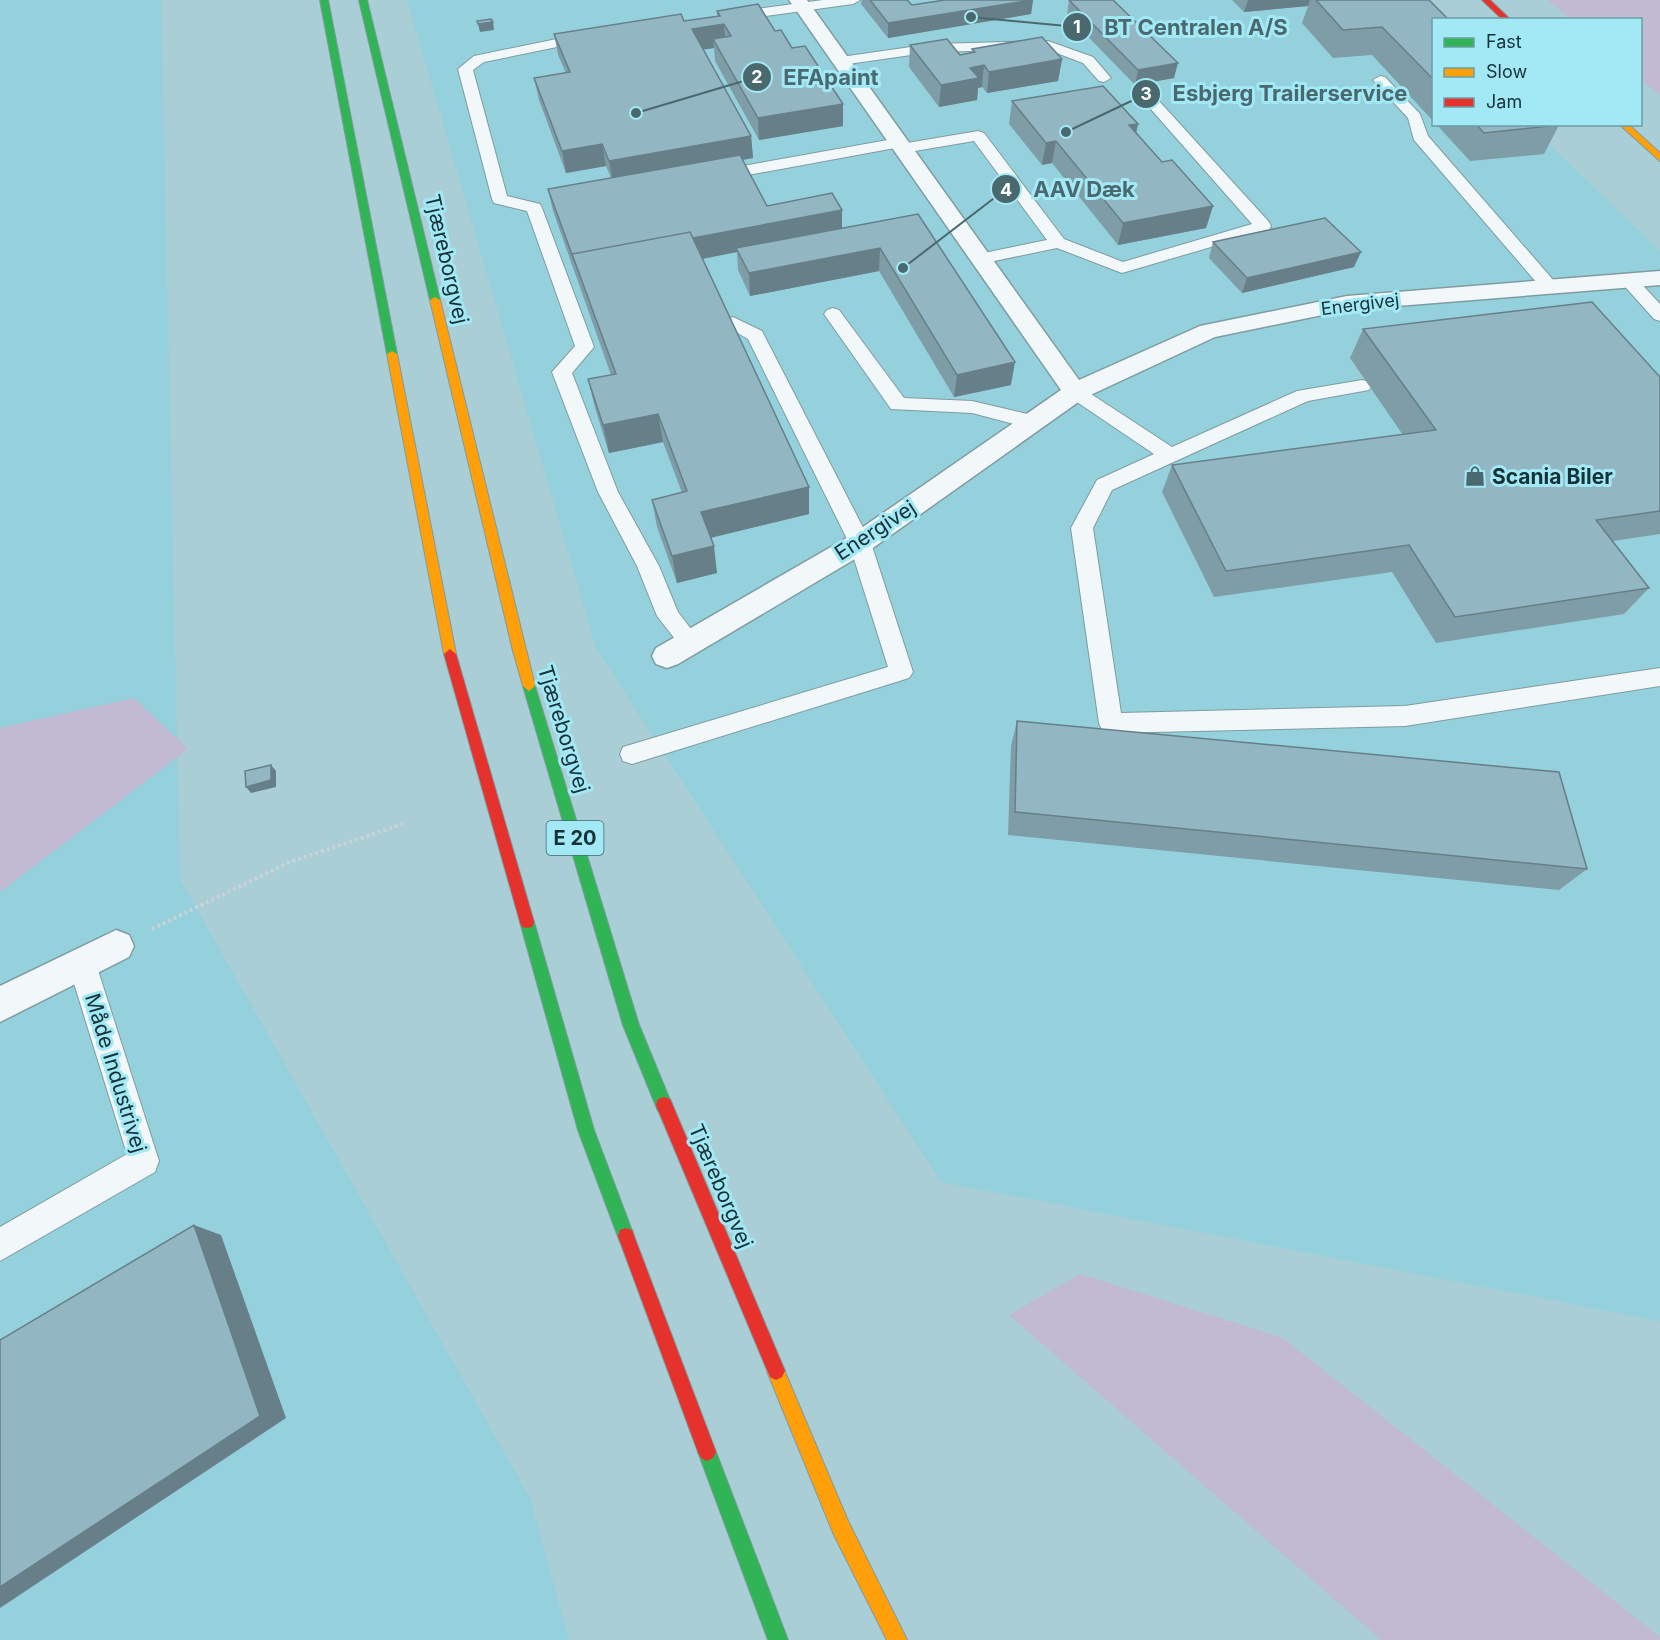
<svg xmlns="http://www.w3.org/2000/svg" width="1660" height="1640" font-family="Inter,sans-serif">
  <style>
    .built { fill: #94d1dc }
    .green { fill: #c1bad2 }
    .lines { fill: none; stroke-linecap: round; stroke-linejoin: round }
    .lane-casing { stroke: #7e9ca1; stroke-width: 2 }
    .street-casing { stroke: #7e9ca1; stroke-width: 3 }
    .fast-casing { stroke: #7e9ca1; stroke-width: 2 }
    .slow-casing { stroke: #7e9ca1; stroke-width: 2 }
    .jam-casing { stroke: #7e9ca1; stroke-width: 2 }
    .path { stroke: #c7d3d6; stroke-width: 4; stroke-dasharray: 3 3; stroke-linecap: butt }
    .lane { fill: #f2f8f9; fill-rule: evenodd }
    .street { fill: #f2f8f9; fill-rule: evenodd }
    .fast { fill: #30b455; fill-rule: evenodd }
    .slow { fill: #ff9f0a; fill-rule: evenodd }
    .jam { fill: #e5322d; fill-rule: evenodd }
    .wall { fill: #7e9da7 }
    .shaded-wall { fill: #667f88 }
    .building { fill: #92b6c2; stroke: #667f88; stroke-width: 1.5 }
    .labels { text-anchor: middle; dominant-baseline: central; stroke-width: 6; stroke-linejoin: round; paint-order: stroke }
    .far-street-label { font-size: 18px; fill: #153237; stroke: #a3e8f5 }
    .shield { fill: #a3e8f5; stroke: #406970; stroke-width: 1.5 }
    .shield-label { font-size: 20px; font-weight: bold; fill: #153237 }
    .street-label { font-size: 21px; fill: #153237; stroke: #a3e8f5 }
    .poi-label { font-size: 21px; font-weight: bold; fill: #153237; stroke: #a3e8f5; text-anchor: start }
    .leader { fill: none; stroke: #49696e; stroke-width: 2 }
    .callout-dot { fill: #49696e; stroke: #a3e8f5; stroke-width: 2 }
    .mark-label { font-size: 18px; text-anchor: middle; font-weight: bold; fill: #fff }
    .callout-label { font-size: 22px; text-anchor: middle; font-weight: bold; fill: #49696e; stroke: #a3e8f5; stroke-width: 6; stroke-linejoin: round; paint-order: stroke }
  </style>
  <rect width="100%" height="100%" fill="#a9ced5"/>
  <path class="built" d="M0 0H161L180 879 530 1498 569 1640H0Z
    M407 0H1400L1433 33 1434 124 1529 125 1660 251V1321L941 1182 596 648Z"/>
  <path class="green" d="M1548 0H1660V96L1641 79 1640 20 1571 19Z
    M134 698 188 749 0 892V728Z
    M1080 1274 1283 1338 1660 1637V1640H1381L1009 1315Z"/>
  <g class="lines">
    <g class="lane-casing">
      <path id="lane" d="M823 0H860L853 4 728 21 721 17 728 13Z
        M591 32 598 36 596 39 484 62 473 70 507 196 540 204 542 208 594 347 572 373 618 492 659 566 678 612 701 642 698 648 690 651 682 648 657 616 637 566 598 492 552 372 575 346 527 211 494 203 492 199 458 69 474 56Z
        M1048 41 1093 57 1111 78 1104 82 1099 81 1083 63 1046 49 932 52 841 65 834 61 841 57 932 44Z
        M1380 76 1385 77 1420 114 1428 136 1555 282 1558 286 1555 290H1543L1414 140 1408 118 1373 80Z
        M1154 99 1159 101 1269 222 1271 226 1269 230 1122 273 1057 248 980 264 974 263 971 259 974 255 1047 240 974 141 903 153 895 148 715 181 707 176 715 171 899 138 907 143 978 131 984 133 1064 239 1123 262 1252 224 1149 107 1146 104Z
        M1629 276 1635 277 1660 304V321L1654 319 1620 281 1623 277Z
        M833 308 839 310 904 398 972 401 1040 417 1043 422 1040 427 1033 429 972 413 891 409 824 314 827 310Z
        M733 317 762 331 764 335 871 543 913 672 909 678 632 764 623 761 620 754 623 747 888 667 849 543 748 339 727 327 724 323 727 319Z
        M1362 380 1369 382 1372 386 1369 390 1308 401 1112 490 1093 528 1121 713 1405 706 1660 668V686L1405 726 1111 733 1102 730 1099 723 1071 528 1097 480 1154 454 1068 396 1065 392 1068 388 1075 386 1082 388 1172 447 1297 391Z
        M82 951 92 955 96 964 159 1161 155 1172 0 1261V1227L127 1154 68 964 72 955Z"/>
    </g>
    <g class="street-casing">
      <path id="street" d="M789 0H807L1079 380 1200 326 1347 296 1660 271V285L1347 310 1215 337 1084 398 870 550 678 664 667 668 656 664 652 656 656 648 850 536 1061 390Z
        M116 930 129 935 134 946 129 957 0 1022V986Z"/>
    </g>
    <g class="fast-casing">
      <path id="fast" d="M320 0H328L397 354 392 357 387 354Z
        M359 0H367L440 300 438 302 430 300Z
        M529 681 535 686 639 1025 672 1105 670 1111 664 1113 658 1111 623 1025 523 686Z
        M527 916 532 917 534 922 594 1130 634 1236 632 1242 626 1244 620 1242 578 1130 520 922 522 917Z
        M707 1443 713 1446 716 1452 788 1640H768L698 1452 701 1446Z"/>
    </g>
    <g class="slow-casing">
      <path id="slow" d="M1619 124H1628L1660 153V161Z
        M435 297 440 300 535 686 529 691 523 686 513 651 430 300Z
        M392 351 397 354 456 654 450 659 444 654 387 354Z
        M776 1362 782 1365 848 1521 907 1640H887L834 1535 767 1371 770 1365Z"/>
    </g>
    <g class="jam-casing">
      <path id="jam" d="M1482 0H1490L1511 20H1503Z
        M450 649 456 654 534 922 532 927 527 928 522 927 520 922 444 654Z
        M664 1097 670 1099 785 1371 782 1377 776 1380 770 1377 656 1105 658 1099Z
        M626 1228 632 1230 634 1236 716 1452 713 1458 707 1461 701 1458 698 1452 618 1236 620 1230Z"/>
    </g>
    <path class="path" d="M152 929 290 862 403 824"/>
    <use href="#lane" class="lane"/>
    <use href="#street" class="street"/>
    <use href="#fast" class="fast"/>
    <use href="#slow" class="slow"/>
    <use href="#jam" class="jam"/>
  </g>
  <path class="wall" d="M862 0H907L912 5 1033 0 1031 14 888 38 861 4Z
    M1069 0 1174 78 1135 85 1067 15Z
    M1232 0H1429L1434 20V122L1372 55 1333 58 1302 23 1308 6 1244 12Z
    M717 11 775 31 843 126 759 140 715 61 714 48 703 49 751 136 753 158 742 160 767 206 842 210V228L918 214 1011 385 954 397 879 271 750 296 738 270 737 252 702 259 809 487V514L711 538 717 573 677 583 657 527 652 500 682 493 663 442 609 453 595 408 588 379 611 375 553 211 548 189 611 178 606 166 566 173 539 100 534 78 566 73 558 55 554 34 684 21 717 16Z
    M910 45 960 55 972 52V49L1062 59 1058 81 987 93 982 87 978 88 977 100 939 107 909 67Z
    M1012 101 1138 124 1136 133 1162 162 1213 206 1206 228 1118 245 1052 163 1042 165 1009 124Z
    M1436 124H1558L1559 125 1544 154 1470 161Z
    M1213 242 1354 267 1242 293 1209 258Z
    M1363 329 1660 377V534L1613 541 1649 588 1624 614 1436 643 1392 572 1214 597 1162 492 1172 465 1403 435 1350 358Z
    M1017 721 1587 869 1559 890 1008 835 1011 746Z"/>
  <path class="shaded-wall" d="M1033 0 1031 14 888 38V23Z
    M1248 0H1310L1308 6 1244 12Z
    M493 22 494 30 480 32 478 24Z
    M724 24 726 46 713 39 714 48 694 51 692 29Z
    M1062 59 1058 81 987 93 989 72Z
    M1178 63 1174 78 1135 85 1138 70Z
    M984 65 982 87 978 88 977 100 939 107 941 85 970 68Z
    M843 104V126L759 140 758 118Z
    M1138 124 1133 146 1129 125Z
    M751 136 753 158 613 183 609 161Z
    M1056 141 1052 163 1042 165 1046 143Z
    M602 144 606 166 566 173 562 151Z
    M1213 206 1206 228 1118 245 1123 223Z
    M842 210V232L736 248 737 252 582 282 575 260Z
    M880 248 879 271 750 296 749 273Z
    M1361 252 1354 267 1242 293 1247 278Z
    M1015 362 1011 385 954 397 957 375Z
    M658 414 663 442 609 453 603 425Z
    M809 487V514L705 539 701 512Z
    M714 546 717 573 677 583 672 556Z
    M271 765 276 771V787L251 793 246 787Z
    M194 1225 221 1235 286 1418 0 1608V1587Z"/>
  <path class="building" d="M870 0H907L912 5 945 0H1032L888 23Z
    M1069 0H1113L1178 63 1138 70Z
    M1316 0H1429L1449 20H1434V80L1382 27 1343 30Z
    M758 4 775 31 781 30 792 48 805 46 843 104 758 118 713 39 731 36 724 24 692 29 751 136 609 161 602 144 562 151 534 78 570 72 554 34 681 14 684 21 720 16 717 11Z
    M491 19 493 22 478 24 477 21Z
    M1042 37 1062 59 989 72 984 65 970 68 979 78 941 85 910 45 947 39 960 55 975 52 972 49Z
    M1103 86 1138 124 1129 125 1162 162 1172 160 1213 206 1123 223 1056 141 1046 143 1012 101Z
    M1476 124H1558L1559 125 1484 133Z
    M740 155 767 206 832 193 842 210 693 238 690 232 572 254 574 260 548 189Z
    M918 214 1015 362 957 375 880 248 749 273 736 248Z
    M1325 218 1361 252 1247 278 1213 242Z
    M690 232 809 487 701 512 714 546 672 556 652 500 687 491 658 414 603 425 588 379 616 374 572 254Z
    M1592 302 1660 377V511L1596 520 1649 588 1455 617 1409 545 1226 571 1172 465 1436 430 1363 329Z
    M1017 721 1559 772 1587 869 1015 812Z
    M271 765V780L246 787 245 771Z
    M194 1225 260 1416 0 1587V1340Z"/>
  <defs>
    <g id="shop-bare" transform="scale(1.62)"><path d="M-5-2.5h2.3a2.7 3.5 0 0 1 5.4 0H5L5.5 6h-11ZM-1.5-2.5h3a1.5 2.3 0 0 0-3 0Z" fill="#49696e" stroke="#a3e8f5" stroke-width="2.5" paint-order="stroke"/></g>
  </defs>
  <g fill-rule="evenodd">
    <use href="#shop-bare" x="1475" y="476"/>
  </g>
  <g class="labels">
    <g class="far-street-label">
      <text transform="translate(1360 304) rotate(-7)">Energivej</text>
    </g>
    <rect class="shield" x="546.5" y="821" width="57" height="34" rx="4.5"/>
    <g class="shield-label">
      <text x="575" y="838">E 20</text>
    </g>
    <g class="street-label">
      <text transform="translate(447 259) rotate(77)">Tjæreborgvej</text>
      <text transform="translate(875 530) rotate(-33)">Energivej</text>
      <text transform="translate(564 729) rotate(73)">Tjæreborgvej</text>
      <text transform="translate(116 1073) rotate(73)">Måde Industrivej</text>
      <text transform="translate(721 1186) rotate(67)">Tjæreborgvej</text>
    </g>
    <g class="poi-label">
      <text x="1492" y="476">Scania Biler</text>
    </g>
  </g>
  <path class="leader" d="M971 17L1077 27M636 113L757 77M1066 132L1146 94M903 268L1006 189"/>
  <g class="callout-dot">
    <circle cx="971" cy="17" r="6"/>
    <circle cx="636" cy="113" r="6"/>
    <circle cx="1066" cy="132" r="6"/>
    <circle cx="903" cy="268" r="6"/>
    <circle cx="1077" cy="27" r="15"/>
    <circle cx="757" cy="77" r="15"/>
    <circle cx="1146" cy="94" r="15"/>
    <circle cx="1006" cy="189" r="15"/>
  </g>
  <g class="mark-label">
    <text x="1077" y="33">1</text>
    <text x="757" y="83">2</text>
    <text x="1146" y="100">3</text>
    <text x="1006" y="196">4</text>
  </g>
  <g class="callout-label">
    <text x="1196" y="35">BT Centralen A/S</text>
    <text x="831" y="85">EFApaint</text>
    <text x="1290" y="101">Esbjerg Trailerservice</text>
    <text x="1084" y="197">AAV Dæk</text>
  </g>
  <rect x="1432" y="18" width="210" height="108" fill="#a3e8f5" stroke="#6a9fa9" stroke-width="1.5"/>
  <rect x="1444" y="38" width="30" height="9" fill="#30b455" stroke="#6a9fa9" stroke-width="1.5"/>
  <text x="1486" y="48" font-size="18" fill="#153237">Fast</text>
  <rect x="1444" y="68" width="30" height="9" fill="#ff9f0a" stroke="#6a9fa9" stroke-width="1.5"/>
  <text x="1486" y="78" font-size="18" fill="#153237">Slow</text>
  <rect x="1444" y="98" width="30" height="9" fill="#e5322d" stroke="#6a9fa9" stroke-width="1.5"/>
  <text x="1486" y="108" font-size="18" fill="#153237">Jam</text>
</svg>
